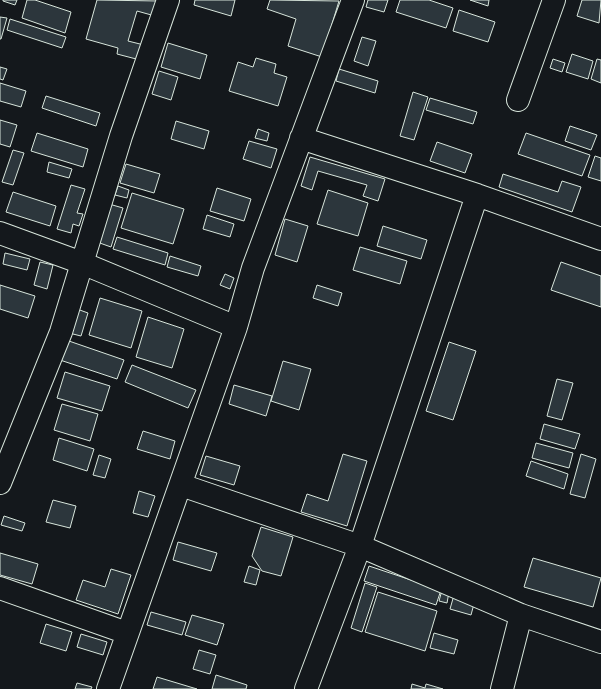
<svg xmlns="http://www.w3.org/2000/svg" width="601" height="689" font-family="'PT Sans Narrow',sans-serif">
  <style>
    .building { fill: #2c363c; stroke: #d8e6dc }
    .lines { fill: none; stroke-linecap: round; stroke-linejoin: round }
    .minor-casing { stroke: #d8e6dc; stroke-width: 24 }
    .minor { stroke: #14181c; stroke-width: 22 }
  </style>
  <rect width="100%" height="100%" fill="#14181c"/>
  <path class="building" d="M3 0H17L15 5 3 1Z
    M27 0H35L71 12 65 33 22 18Z
    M97 0 159 1 155 16 137 11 128 41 144 45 140 60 117 54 118 48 86 39Z
    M195 0H235L231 16 194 5Z
    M270 0 339 1 322 57 288 46 296 19 267 9Z
    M368 0H388L384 12 366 7Z
    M400 0H429L453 8 446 28 396 12Z
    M470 0H489L488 6Z
    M582 0H601L599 23 577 16Z
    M459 10 495 22 488 42 453 31Z
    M0 17 7 18 1 39H0Z
    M10 19 66 37 62 48 7 30Z
    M362 37 376 41 368 66 354 61Z
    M168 43 207 55 200 79 161 67Z
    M572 54 593 61 588 79 566 72Z
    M256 58 276 64 274 73 287 77 278 106 229 91 238 62 253 67Z
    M553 59 565 63 562 72 550 68Z
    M597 59 601 60V83L591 79Z
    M0 67 7 69 3 80 0 79Z
    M339 69 378 81 375 93 336 81Z
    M159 71 178 77 171 100 152 94Z
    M0 83 26 91 21 107 0 101Z
    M413 92 428 97 414 140 400 136Z
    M46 96 100 113 96 126 42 108Z
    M430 98 477 112 473 124 426 110Z
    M0 120 17 125 10 147 0 144Z
    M176 121 209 131 204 149 171 139Z
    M570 126 597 135 591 150 565 141Z
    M258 129 269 133 267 141 255 138Z
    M37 133 88 149 83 167 31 151Z
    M526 133 590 155 582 176 518 154Z
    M249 141 277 149 271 168 243 159Z
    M437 142 472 154 465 173 430 161Z
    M13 150 24 153 13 185 2 182Z
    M595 156 601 158V181L588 177Z
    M310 157 385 179 378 201 363 196 367 185 318 171 312 190 301 186Z
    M49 162 72 169 69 178 47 172Z
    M126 164 160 174 154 193 120 183Z
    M503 174 558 192 562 181 581 187 572 212 499 187Z
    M71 185 85 189 77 213 83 214 79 226 73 224 71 233 57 229Z
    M118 186 129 190 127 198 115 195Z
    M217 188 251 199 244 221 210 211Z
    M328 190 368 203 358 236 317 224Z
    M13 192 56 206 50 226 6 212Z
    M132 193 184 209 173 244 121 228Z
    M109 204 123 208 111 247 97 242Z
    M207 215 234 224 230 237 203 229Z
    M285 219 308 226 297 262 275 255Z
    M383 226 427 240 421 259 377 246Z
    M117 237 168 253 165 265 113 249Z
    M360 247 407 261 400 284 353 270Z
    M5 253 30 259 27 270 3 264Z
    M170 256 201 266 198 276 167 267Z
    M40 262 53 265 47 289 34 285Z
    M561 262 601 276V307L551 290Z
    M225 274 234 278 230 289 220 285Z
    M0 285 35 296 28 318 0 309Z
    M317 285 342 293 338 306 313 298Z
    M100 298 142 311 131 348 89 335Z
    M77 309 88 313 81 336 69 333Z
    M148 317 184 329 172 368 136 357Z
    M66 340 124 360 117 379 60 360Z
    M449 342 476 351 453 420 426 411Z
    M283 361 311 369 299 410 271 401Z
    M132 365 196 390 188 408 125 382Z
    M65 372 110 386 102 411 57 398Z
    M557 379 573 383 562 420 547 416Z
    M234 385 272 396 266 416 229 404Z
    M62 404 98 414 90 441 54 430Z
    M544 424 580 434 575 449 540 439Z
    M143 431 175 441 170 459 137 449Z
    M59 438 94 449 87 471 53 460Z
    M536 443 573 453 569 468 532 458Z
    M343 454 367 461 347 526 301 512 307 494 328 501Z
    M581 454 596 459 585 498 570 494Z
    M99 455 111 459 105 478 93 475Z
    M206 456 240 466 234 485 200 475Z
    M531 461 568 474 564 489 526 476Z
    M139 491 155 496 148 517 133 513Z
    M53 500 76 506 70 528 46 522Z
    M4 516 25 523 22 531 1 525Z
    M261 527 293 537 281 576 262 571 252 556Z
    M178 542 217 553 211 571 173 560Z
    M0 553 38 564 32 584 0 575Z
    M533 558 601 578 593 607 524 587Z
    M249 566 260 570 256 585 244 582Z
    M369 566 441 590 436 605 364 581Z
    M111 569 131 575 118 614 76 600 83 580 105 587Z
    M365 583 377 587 362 632 351 628Z
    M442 590 449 592 447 603 439 601Z
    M378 592 437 611 425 651 365 632Z
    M454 595 475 600 471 615 450 609Z
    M151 612 186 622 182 635 147 625Z
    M192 615 224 624 217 645 185 635Z
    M46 624 72 632 66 651 40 643Z
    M434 633 458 640 454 654 430 648Z
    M81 634 107 642 103 655 77 647Z
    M199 650 216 655 210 674 193 669Z
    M216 675 247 685 246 689H212Z
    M157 677 197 689H153Z
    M77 683 92 687 91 689H75Z
    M412 684 425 688 426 684 443 689H411Z"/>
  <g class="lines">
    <g class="minor-casing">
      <path id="minor" d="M518 100 554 0
        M301 138 477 195 601 239
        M0 233 82 263 236 327
        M0 483 61 332 121 136 168 0
        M181 485 360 546 521 615 601 642
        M0 588 127 633
        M108 689 236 327 253 268 353 0
        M306 689 360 546 477 195
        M502 689 521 615"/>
    </g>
    <use href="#minor" class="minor"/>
  </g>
</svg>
